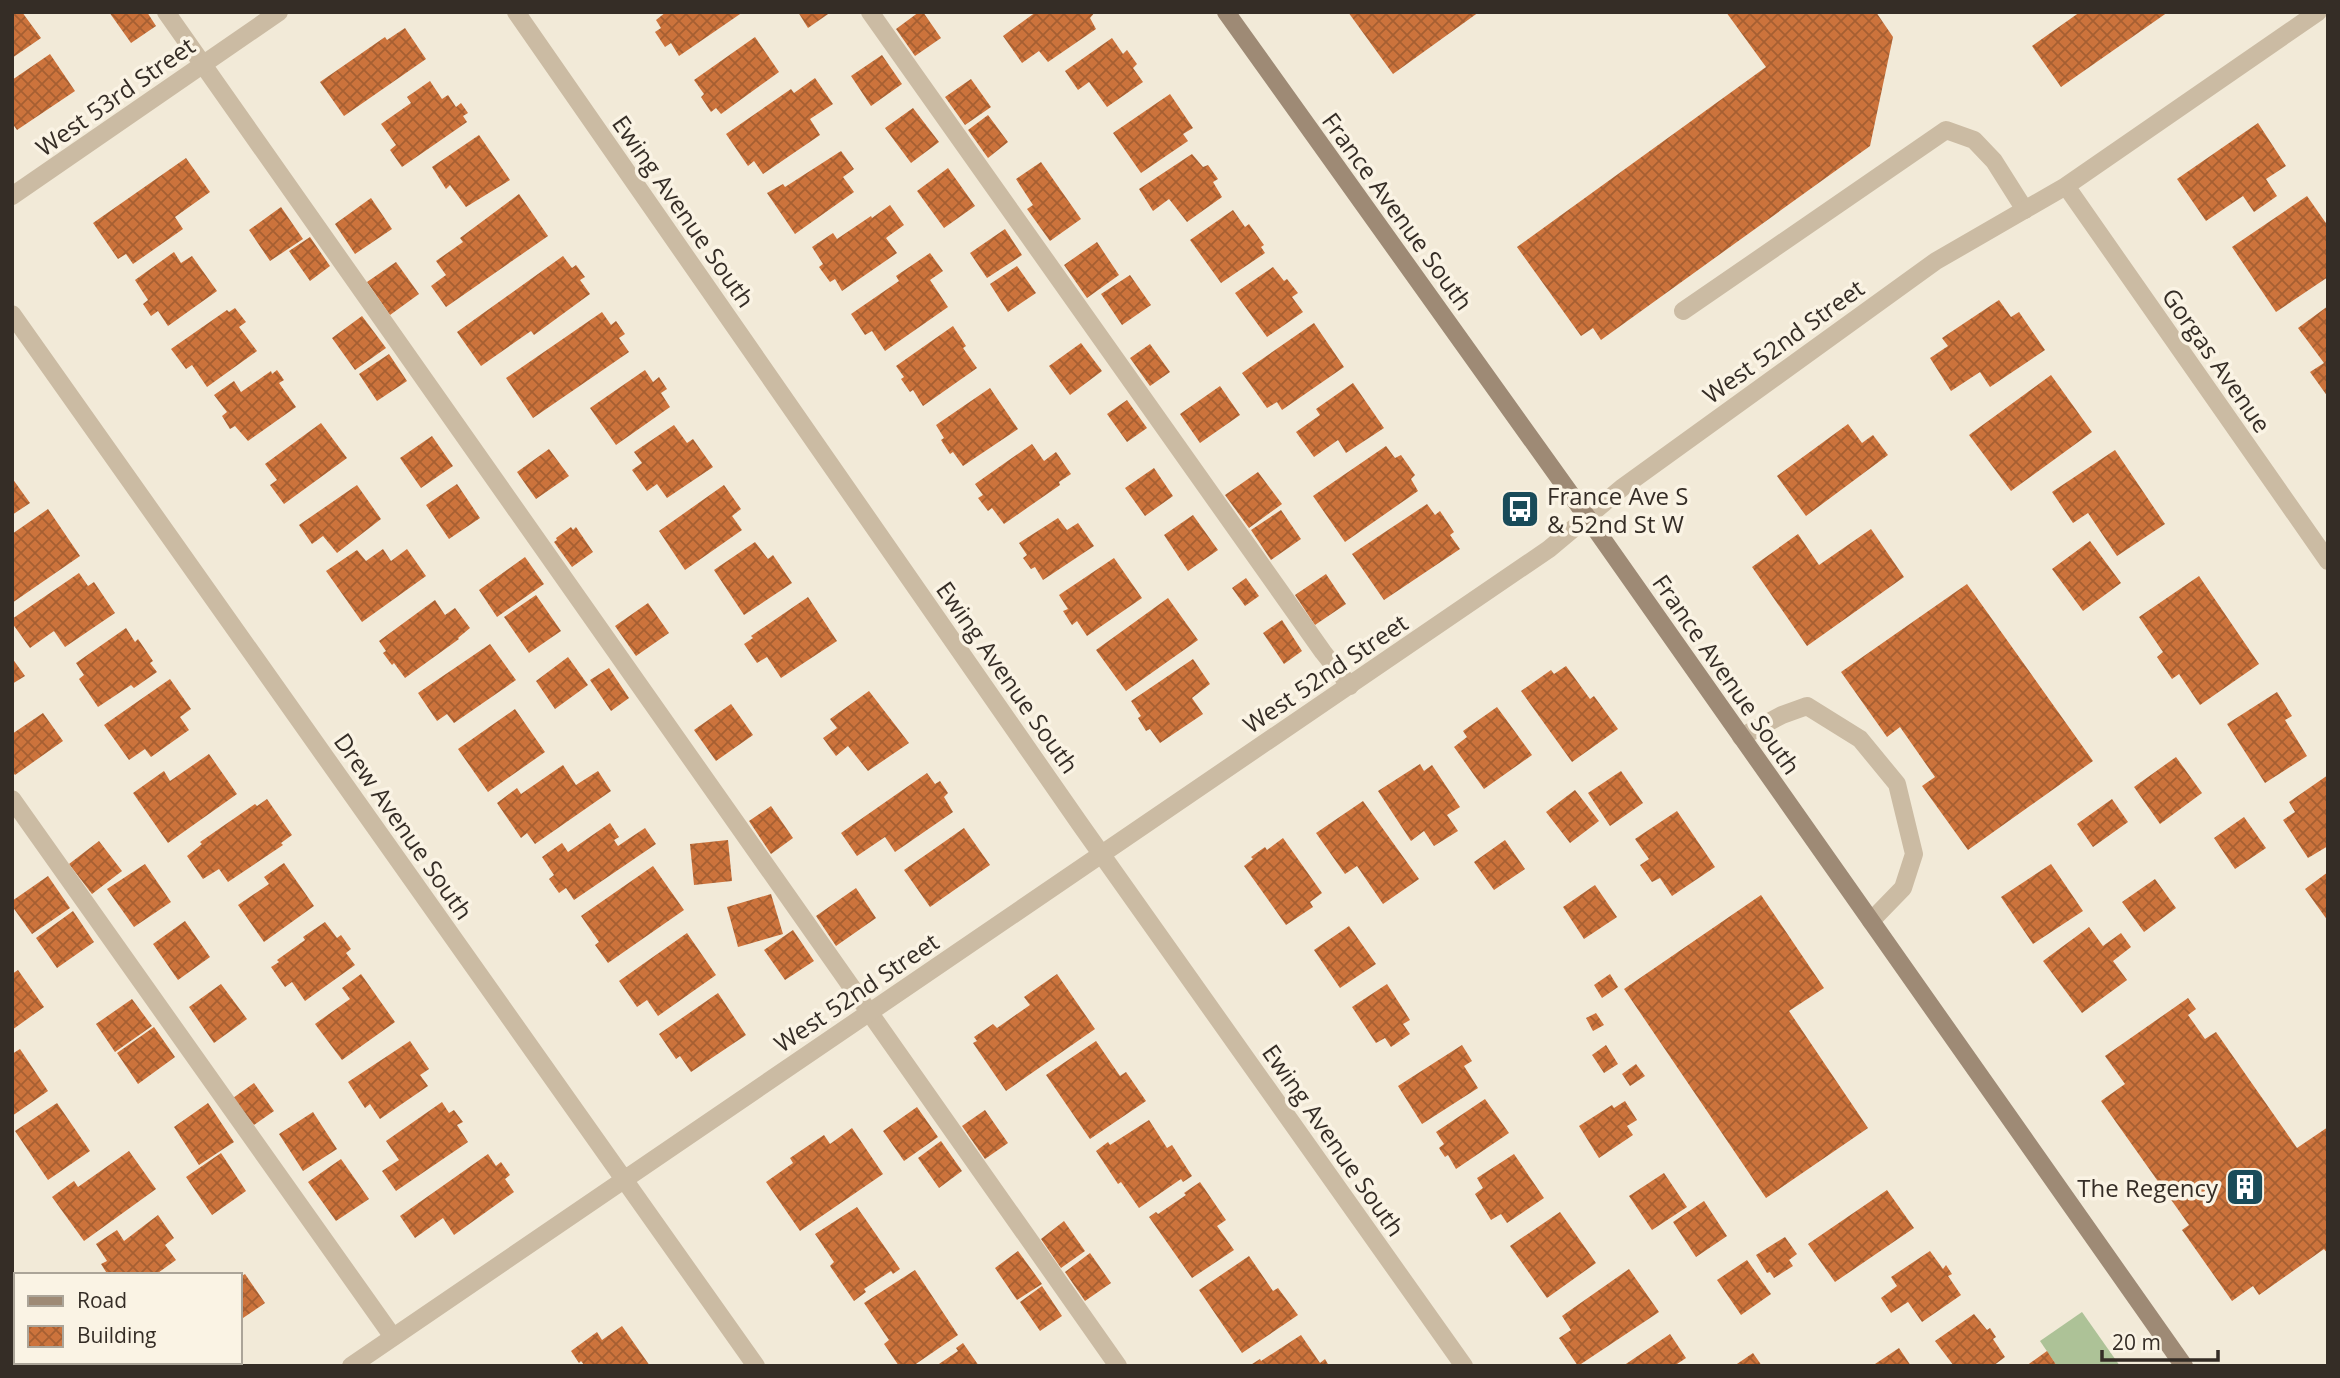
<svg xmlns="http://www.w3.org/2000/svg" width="2340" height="1378" font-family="'Open Sans',sans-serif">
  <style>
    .green { fill: #adc297 }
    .building { fill: url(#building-cross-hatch) }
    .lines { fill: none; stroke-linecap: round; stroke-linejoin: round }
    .service { stroke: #cbbba3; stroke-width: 18 }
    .minor { stroke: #cbbba3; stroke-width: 18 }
    .secondary { stroke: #9e8a75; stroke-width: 18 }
    .labels { text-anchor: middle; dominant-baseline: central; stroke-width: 7; stroke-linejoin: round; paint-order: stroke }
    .street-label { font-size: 24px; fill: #352d26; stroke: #faf3e4 }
    .poi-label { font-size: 24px; fill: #352d26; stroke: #faf3e4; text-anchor: start }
  </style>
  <defs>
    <pattern id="building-cross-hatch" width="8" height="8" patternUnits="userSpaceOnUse" patternTransform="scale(1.75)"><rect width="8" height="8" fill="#cc733c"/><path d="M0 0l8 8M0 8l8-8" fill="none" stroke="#a65f32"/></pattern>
  </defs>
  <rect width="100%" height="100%" fill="#f2ead8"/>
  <path class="green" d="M2082 1312 2120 1366H2057L2040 1341Z"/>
  <path class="building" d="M12 12H22L41 38 12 58Z
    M109 12H147L156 26 131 43Z
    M666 12H743L679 56 671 43 665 47 655 32 661 28 656 20Z
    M798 12H831L808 28Z
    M919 12H923L941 38 915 56 896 29Z
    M1036 12H1095L1090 18 1096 29 1048 62 1039 51 1022 63 1003 36Z
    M1348 12H1479L1393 74Z
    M1726 12H1876L1893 37 1870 146 1601 340 1593 328 1581 336 1517 247 1766 67Z
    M2080 12H2168L2061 87 2032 46Z
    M405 28 426 59 344 116 320 82 385 37 387 40Z
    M755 37 779 72 721 114 716 108 711 112 701 97 704 94 694 80Z
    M1112 38 1123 54 1127 50 1137 64 1133 68 1143 82 1107 107 1089 82 1078 90 1065 71Z
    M50 54 75 91 17 130 12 123V80Z
    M882 55 902 84 871 106 851 76Z
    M815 78 833 104 810 119 820 135 763 174 754 161 748 166 726 134 791 89 794 93Z
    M971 79 991 107 965 125 945 97Z
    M430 81 442 99 448 95 456 107 461 103 468 113 463 116 467 122 402 167 390 150 396 145 381 124 411 103 407 97Z
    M1170 94 1193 128 1183 134 1188 141 1141 173 1113 133Z
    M913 108 939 142 911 163 885 128Z
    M988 115 1008 142 988 158 968 130Z
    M2258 123 2286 166 2266 179 2277 196 2254 212 2243 196 2206 221 2177 179Z
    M479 135 510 180 466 207 450 185 446 189 432 167Z
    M841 151 854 169 843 177 854 192 795 234 767 193 783 184 785 187Z
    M1192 154 1203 167 1208 165 1218 179 1213 182 1222 197 1187 222 1169 199 1153 211 1139 189Z
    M186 158 210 192 175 217 183 229 133 264 126 254 118 259 93 223Z
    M1041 162 1081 219 1050 241 1027 209 1033 205 1016 179Z
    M948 168 975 206 944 228 917 191Z
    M519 194 548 236 446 307 431 286 446 275 436 261 463 242 460 238Z
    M2307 196 2328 226V277L2276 312 2232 247Z
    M371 198 392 229 355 254 335 224Z
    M890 205 904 225 886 238 897 253 842 291 835 279 830 282 819 267 823 264 812 247 833 233 837 239 871 216 872 218Z
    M281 207 303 239 270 261 249 230Z
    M1233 210 1245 227 1249 224 1264 245 1261 247 1265 253 1221 283 1190 240Z
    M1005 229 1022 255 987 278 970 253Z
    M310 237 330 266 310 281 289 251Z
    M1097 242 1119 275 1087 298 1064 265Z
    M174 252 181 263 192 256 217 291 168 326 158 311 151 316 143 304 148 300 135 280Z
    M930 253 943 271 930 280 948 307 885 351 872 331 865 335 851 314 899 281 896 276Z
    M563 256 572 268 576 265 585 277 580 280 590 294 534 335 531 331 481 366 457 332Z
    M396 262 419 294 390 315 367 282Z
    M1017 266 1036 293 1008 312 990 284Z
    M1273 267 1284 281 1287 279 1298 293 1292 297 1303 312 1267 337 1235 293Z
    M1130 275 1151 305 1122 325 1101 294Z
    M1999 300 2011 317 2019 312 2045 350 1990 387 1980 372 1951 391 1930 358 1948 346 1942 338Z
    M2328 306V397L2310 372 2324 363 2298 328Z
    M235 308 246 322 239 327 257 351 207 387 192 365 186 369 171 349 227 310 229 312Z
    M602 312 611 325 616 321 625 334 619 338 629 352 533 418 506 378Z
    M362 316 386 348 355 370 332 338Z
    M1314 323 1344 367 1282 410 1277 402 1267 408 1242 373Z
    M953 326 966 346 963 348 977 368 923 406 913 390 910 392 901 379 904 377 896 366Z
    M1081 343 1102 371 1070 395 1049 366Z
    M1150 344 1170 372 1150 386 1130 358Z
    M389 354 407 381 377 401 359 374Z
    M277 370 284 380 279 383 296 407 248 441 235 426 230 429 222 416 227 412 214 395 234 381 241 392 271 371 272 374Z
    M645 370 653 382 659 377 667 389 661 393 670 407 616 445 590 408Z
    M2051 375 2092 432 2011 491 1969 435Z
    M1353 383 1384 428 1346 453 1338 440 1314 457 1296 432 1320 415 1316 409Z
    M1220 386 1240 415 1200 443 1180 414Z
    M990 388 1018 429 963 466 953 452 950 454 941 440 944 438 936 425Z
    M1127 400 1147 428 1127 442 1107 414Z
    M321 423 347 458 284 504 270 485 277 480 265 464Z
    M1848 424 1862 443 1873 435 1888 455 1806 516 1777 476Z
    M674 425 687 443 693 439 713 467 667 498 657 484 647 491 632 470 642 463 634 452Z
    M432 436 453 466 421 488 400 458Z
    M1032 444 1044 461 1056 452 1071 474 1059 482 1060 485 1004 524 992 508 988 511 978 498 983 495 975 484Z
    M1386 446 1395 458 1401 455 1415 475 1411 479 1418 491 1345 542 1313 496Z
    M549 449 569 476 536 499 517 472Z
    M2115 450 2165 524 2117 556 2088 513 2073 523 2052 492Z
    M1154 468 1173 496 1145 516 1125 488Z
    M1258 472 1282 504 1249 528 1225 495Z
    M12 478 30 503 12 515Z
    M457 484 480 518 449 539 426 505Z
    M357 485 381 519 337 553 323 536 312 544 299 525Z
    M724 485 741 509 732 516 742 530 685 570 659 531Z
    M1427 504 1435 515 1440 511 1454 532 1450 535 1460 549 1384 600 1352 554Z
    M48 509 80 556 12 603V534Z
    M1281 510 1301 539 1271 560 1251 530Z
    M1193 515 1218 550 1188 571 1164 535Z
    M1058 518 1067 530 1078 523 1094 546 1043 580 1035 567 1031 569 1023 558 1027 555 1019 543Z
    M571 527 573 530 576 527 593 552 572 567 554 542 557 540 556 538Z
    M1871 529 1904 577 1807 646 1752 567 1798 534 1819 565Z
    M2090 541 2121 583 2083 611 2052 569Z
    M755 542 768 559 773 555 792 583 744 615 714 570Z
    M383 549 391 561 407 549 426 576 362 622 326 571 357 550 366 561Z
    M525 557 544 584 497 617 479 590Z
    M1114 558 1142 598 1087 636 1077 621 1072 625 1063 611 1068 609 1059 595Z
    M79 573 88 586 94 582 115 613 65 647 54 631 30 648 12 623V619Z
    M1326 574 1346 604 1315 625 1295 595Z
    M2199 576 2259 664 2200 705 2179 674 2172 679 2157 657 2163 652 2139 617Z
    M1246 578 1259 596 1245 606 1232 588Z
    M1967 584 2093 761 1968 850 1922 786 1935 777 1900 727 1887 737 1841 672Z
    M536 595 561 631 529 653 504 617Z
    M808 597 837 641 781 678 767 657 757 663 744 644 753 638 751 636Z
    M1168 598 1198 640 1126 691 1096 650Z
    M435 600 445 615 455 608 470 628 458 638 459 639 405 678 394 663 392 665 383 653 386 651 379 641Z
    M648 603 669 633 636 656 615 626Z
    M1282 620 1302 651 1284 664 1263 633Z
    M126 628 135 642 138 639 153 661 150 663 157 672 134 688 131 685 98 707 79 679 84 675 76 663Z
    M490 644 516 680 454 723 447 714 437 721 418 693Z
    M568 657 588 685 555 709 536 681Z
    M12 658 25 676 12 684Z
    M1193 659 1210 684 1192 698 1203 714 1160 743 1150 729 1146 731 1138 718 1141 716 1131 701Z
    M1566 666 1590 699 1594 696 1618 729 1572 762 1521 691 1551 670 1554 674Z
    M609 668 629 698 611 711 590 680Z
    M170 679 191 709 180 717 189 730 151 757 145 749 129 760 104 725Z
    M869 691 909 743 868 771 848 746 836 756 823 738 837 728 830 719Z
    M2277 692 2292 716 2285 720 2307 756 2265 783 2227 724Z
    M731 704 753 735 716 761 694 730Z
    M1497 707 1532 755 1484 789 1454 747 1467 737 1463 731Z
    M515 709 545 752 488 792 458 749Z
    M43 713 63 741 15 775 12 771V734Z
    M209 754 237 794 168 843 133 793 164 771 170 781Z
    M2176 757 2202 793 2160 824 2134 787Z
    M1420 764 1424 771 1432 765 1460 807 1447 815 1458 831 1434 846 1424 831 1411 841 1378 791Z
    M563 765 576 785 598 771 611 791 535 844 527 833 521 838 497 803 517 788 521 794Z
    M1621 771 1643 803 1610 826 1588 793Z
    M927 773 935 784 940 781 948 793 944 797 953 812 895 852 885 837 857 856 841 833Z
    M2328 775V846L2308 858 2283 820 2295 812 2289 802Z
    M1575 790 1599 821 1570 843 1546 812Z
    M267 799 292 835 281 843 283 845 228 882 219 869 203 879 187 856 202 844 200 842 255 804 257 806Z
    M2112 799 2128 822 2093 847 2077 824Z
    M1363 801 1419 879 1383 904 1357 866 1345 874 1316 833Z
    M771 806 793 838 771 854 749 821Z
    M1677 811 1715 867 1672 896 1660 878 1652 882 1640 865 1649 859 1635 839Z
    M2244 817 2266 848 2235 869 2214 838Z
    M610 823 619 837 614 840 618 846 645 828 656 844 574 900 566 888 559 893 549 879 554 875 542 857 562 843 568 852Z
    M964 828 990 865 930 907 904 870Z
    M1283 838 1322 893 1310 902 1313 907 1286 925 1244 866 1253 859 1251 857 1265 847 1267 850Z
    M728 840 732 881 694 885 690 844Z
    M1505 840 1525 869 1494 890 1474 862Z
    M99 841 122 871 92 894 69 864Z
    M284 863 314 906 264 942 238 905 269 884 264 877Z
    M145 864 171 902 134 927 107 889Z
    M2051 864 2083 911 2033 944 2001 897Z
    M653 866 684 910 608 963 595 945 599 942 581 916Z
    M2328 872V921L2305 889Z
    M48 876 70 908 32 934 12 906V901Z
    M2155 879 2176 908 2144 932 2122 902Z
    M1595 885 1617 917 1584 939 1563 907Z
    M856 888 876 918 836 946 816 916Z
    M771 894 783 934 738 947 727 907Z
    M1761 895 1824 988 1789 1011 1868 1128 1766 1198 1624 989Z
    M73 911 94 942 57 968 36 938Z
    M185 921 210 957 178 980 153 944Z
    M325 922 337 938 341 935 351 949 346 953 355 965 305 1001 292 982 285 987 271 967 279 962 277 960 305 940 303 937Z
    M1349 926 1376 964 1340 988 1314 950Z
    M2089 927 2103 946 2121 933 2131 947 2113 961 2127 980 2082 1013 2043 961Z
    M793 930 814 961 785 980 764 950Z
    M687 933 716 975 658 1016 647 1000 637 1007 619 981Z
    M18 970 44 1007 12 1030V974Z
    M361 974 395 1022 342 1060 315 1024 350 999 342 988Z
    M1057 974 1095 1029 1006 1091 973 1043 977 1041 974 1037 993 1024 997 1028 1030 1005 1024 997Z
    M1610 974 1618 987 1602 998 1594 985Z
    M221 984 247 1019 214 1043 189 1007Z
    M1387 984 1410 1020 1403 1024 1410 1034 1391 1047 1385 1038 1376 1043 1352 1007Z
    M718 993 746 1035 691 1072 680 1056 676 1059 659 1034Z
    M2188 998 2196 1009 2188 1015 2205 1039 2216 1032 2297 1148 2328 1127V1254L2324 1249 2259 1295 2253 1286 2232 1301 2182 1230 2189 1225 2101 1101 2125 1084 2105 1056Z
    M132 999 152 1026 115 1052 96 1024Z
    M1596 1013 1604 1025 1593 1031 1586 1018Z
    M154 1027 175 1057 138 1084 117 1053Z
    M410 1041 429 1069 420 1075 428 1086 380 1119 370 1104 365 1108 348 1082Z
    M1096 1041 1120 1076 1126 1072 1146 1101 1090 1139 1046 1075Z
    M1462 1045 1472 1061 1464 1066 1478 1088 1422 1124 1398 1086Z
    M1606 1045 1618 1064 1604 1073 1592 1055Z
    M20 1049 48 1091 12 1116V1054Z
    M1636 1064 1645 1076 1630 1086 1622 1074Z
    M254 1083 274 1111 254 1125 233 1098Z
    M1485 1099 1509 1133 1456 1169 1448 1155 1445 1157 1439 1148 1444 1144 1436 1132Z
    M1625 1101 1637 1120 1627 1126 1633 1135 1599 1158 1579 1126 1612 1105 1614 1108Z
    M442 1102 449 1113 454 1110 463 1122 457 1125 468 1142 396 1191 382 1171 399 1160 386 1141Z
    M57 1103 90 1151 48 1180 15 1131Z
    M208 1103 234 1142 199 1165 174 1127Z
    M917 1107 938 1137 904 1161 883 1131Z
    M985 1110 1008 1143 985 1159 962 1126Z
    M313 1112 337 1149 303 1171 279 1134Z
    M1149 1120 1167 1148 1172 1145 1192 1176 1183 1182 1181 1179 1139 1208 1121 1182 1118 1184 1096 1151 1108 1142 1110 1145Z
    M852 1128 883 1174 800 1231 766 1182 793 1163 790 1158 824 1135 830 1144Z
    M941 1141 962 1171 939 1188 918 1158Z
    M129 1151 156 1189 84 1241 52 1197 74 1181 78 1187Z
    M221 1153 246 1191 212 1215 186 1177Z
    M488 1154 496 1166 501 1162 510 1175 505 1179 514 1192 454 1235 443 1218 415 1238 400 1216Z
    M1514 1154 1544 1198 1507 1223 1501 1214 1491 1220 1475 1194 1483 1188 1477 1178Z
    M341 1159 369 1199 336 1221 308 1182Z
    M1664 1173 1687 1207 1652 1230 1629 1196Z
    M1200 1182 1226 1220 1217 1226 1234 1250 1192 1278 1149 1217 1156 1212 1158 1214 1186 1195 1184 1193Z
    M1887 1190 1914 1228 1835 1282 1808 1244Z
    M1704 1201 1727 1236 1696 1257 1673 1222Z
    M857 1207 900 1269 893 1274 891 1271 864 1289 866 1292 854 1301 830 1266 834 1262 815 1234Z
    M1560 1212 1596 1263 1547 1298 1510 1246Z
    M158 1215 174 1238 165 1245 176 1260 155 1275H108L101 1264 107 1261 96 1244 117 1230 124 1241Z
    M1064 1221 1085 1251 1061 1268 1041 1239Z
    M1785 1237 1797 1254 1789 1260 1793 1266 1774 1278 1770 1272 1767 1273 1756 1255Z
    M1018 1251 1042 1284 1017 1300 995 1268Z
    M1930 1251 1943 1269 1946 1265 1952 1274 1948 1276 1961 1295 1922 1322 1908 1302 1891 1313 1881 1298 1897 1286 1891 1277Z
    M1090 1253 1111 1283 1085 1301 1065 1272Z
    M1249 1256 1273 1291 1278 1288 1298 1315 1242 1353 1199 1290Z
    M1747 1260 1771 1294 1741 1315 1717 1280Z
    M1629 1269 1659 1312 1578 1366 1559 1338 1571 1330 1562 1316Z
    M915 1270 958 1335 913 1366H899L884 1344 889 1340 864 1303Z
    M245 1274 265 1303 243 1318 240 1314V1277Z
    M1042 1286 1062 1316 1040 1331 1020 1302Z
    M1974 1314 1987 1330 1990 1328 1996 1337 1993 1339 2005 1357 1993 1366H1954L1935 1341Z
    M622 1326 650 1366H585L581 1361 579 1363 571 1351 597 1332 602 1340Z
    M1670 1334 1686 1358 1674 1366H1623Z
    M1301 1335 1320 1363 1325 1359 1329 1366H1249L1260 1359 1261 1361Z
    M963 1343 979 1366H936L958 1351 956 1348Z
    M1899 1348 1911 1366H1872Z
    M2047 1351 2057 1366H2026Z
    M1753 1353 1762 1366H1734Z
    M187 1362H229L224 1366 214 1364 211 1366H189Z"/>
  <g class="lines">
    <path class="service" d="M166 12 1118 1366
      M870 12 1323 652 1350 686
      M1683 311 1946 130 1974 140 1994 161 2025 210
      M1741 737 1782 715 1807 706 1860 739 1897 784 1914 854 1903 888 1871 921
      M12 799 393 1337"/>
    <path class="minor" d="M516 12 1080 824 1464 1366
      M2066 186 2328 561
      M12 196 279 12
      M12 314 756 1366
      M12 1320 16 1325
      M42 1362 45 1366
      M351 1366 1549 549 1623 487 1936 261 2066 186 2318 12"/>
    <path class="secondary" d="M1226 12 1587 517 2184 1366"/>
  </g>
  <defs>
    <g id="bus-square" transform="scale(2.0125)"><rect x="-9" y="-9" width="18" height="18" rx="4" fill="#194b59" stroke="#faf3e4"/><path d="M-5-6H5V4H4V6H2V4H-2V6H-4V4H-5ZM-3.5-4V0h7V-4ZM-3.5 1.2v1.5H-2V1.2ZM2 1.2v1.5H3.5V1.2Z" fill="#fff"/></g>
    <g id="building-square" transform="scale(2.0125)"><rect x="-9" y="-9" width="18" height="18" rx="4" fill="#194b59" stroke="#faf3e4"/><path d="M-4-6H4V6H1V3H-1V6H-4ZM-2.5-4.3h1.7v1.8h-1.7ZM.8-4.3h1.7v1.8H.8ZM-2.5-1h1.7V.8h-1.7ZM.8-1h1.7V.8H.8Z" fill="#fff"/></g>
  </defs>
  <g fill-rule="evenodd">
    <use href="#bus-square" x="1520" y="509"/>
    <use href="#building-square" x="2245" y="1187"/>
  </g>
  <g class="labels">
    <g class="street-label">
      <text transform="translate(115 96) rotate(-35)">West 53rd Street</text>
      <text transform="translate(684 211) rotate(55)">Ewing Avenue South</text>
      <text transform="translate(1398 211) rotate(54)">France Avenue South</text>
      <text transform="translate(1783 341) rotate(-36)">West 52nd Street</text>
      <text transform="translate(2217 360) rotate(55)">Gorgas Avenue</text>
      <text transform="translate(1325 673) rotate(-34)">West 52nd Street</text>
      <text transform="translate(1727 674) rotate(55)">France Avenue South</text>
      <text transform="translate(1008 677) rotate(55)">Ewing Avenue South</text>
      <text transform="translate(404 826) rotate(55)">Drew Avenue South</text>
      <text transform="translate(856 992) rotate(-34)">West 52nd Street</text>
      <text transform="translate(1334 1140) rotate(55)">Ewing Avenue South</text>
    </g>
    <g class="poi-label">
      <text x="1547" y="495">France Ave S<tspan x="1547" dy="28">&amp; 52nd St W</tspan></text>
      <text x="2218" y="1187" text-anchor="end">The Regency</text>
    </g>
  </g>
  <rect width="2340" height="1378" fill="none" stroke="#352d26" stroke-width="28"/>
  <rect x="14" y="1273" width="228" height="91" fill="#faf3e4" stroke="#aba498" stroke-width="2"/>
  <rect x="28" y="1296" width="35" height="10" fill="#9e8a75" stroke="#aba498" stroke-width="2"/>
  <text x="77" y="1308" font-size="21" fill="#352d26">Road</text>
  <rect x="28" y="1326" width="35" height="21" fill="url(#building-cross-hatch)" stroke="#aba498" stroke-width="2"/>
  <text x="77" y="1343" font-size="21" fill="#352d26">Building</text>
  <path d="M2102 1350v10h116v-10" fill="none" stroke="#352d26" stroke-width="3.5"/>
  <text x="2112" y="1350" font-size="21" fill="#352d26" stroke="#faf3e4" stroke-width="5" paint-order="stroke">20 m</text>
</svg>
